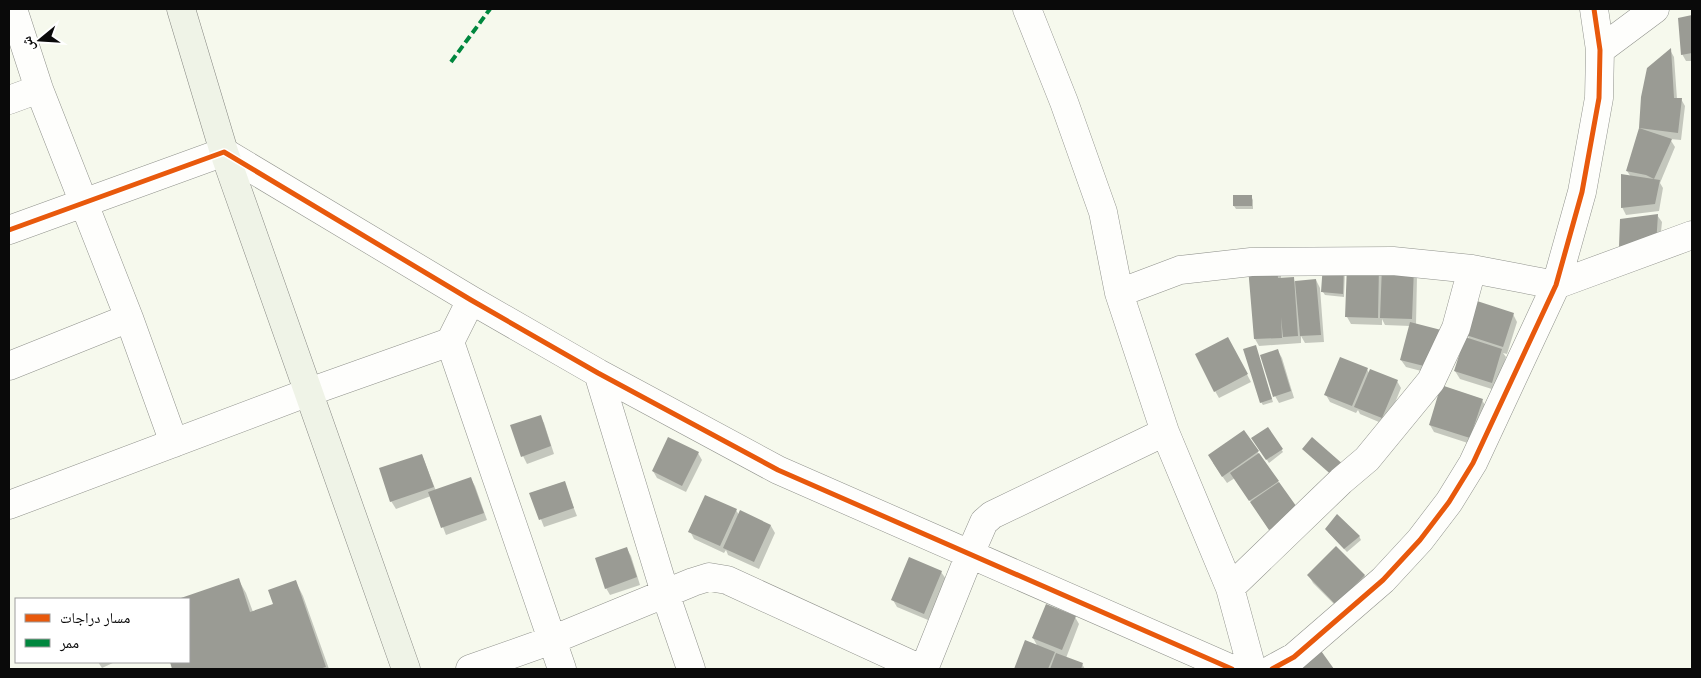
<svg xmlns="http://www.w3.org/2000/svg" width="1701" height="678" font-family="'IBM Plex Serif','Noto Naskh Arabic',serif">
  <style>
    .shadow { fill: #0003 }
    .building { fill: #9a9b94 }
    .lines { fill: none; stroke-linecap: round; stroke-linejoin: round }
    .street-casing { stroke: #90928c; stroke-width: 29 }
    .secondary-casing { stroke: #878883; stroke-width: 29 }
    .street { stroke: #fefefc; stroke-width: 28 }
    .secondary { stroke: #eff3e7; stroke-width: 28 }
    .quiet { stroke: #00873e; stroke-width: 4; stroke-dasharray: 8 4; stroke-linecap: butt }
    .cycleway-casing { stroke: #fff; stroke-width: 8 }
    .cycleway { stroke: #e8590c; stroke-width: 5 }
  </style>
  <rect width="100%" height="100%" fill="#f6f9ed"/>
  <path class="shadow" d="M1692 17V61H1686L1682 54 1679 19Z
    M1670 50 1674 57 1677 99H1681L1685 106 1681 140 1670 139 1675 147 1660 183 1663 188 1659 211 1626 215 1622 207 1631 177 1627 171 1640 128 1642 97Z
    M1251 196 1253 200V209H1236L1234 206Z
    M1657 215 1662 222 1659 251 1624 254Z
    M1348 267 1417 276 1416 325 1440 376 1406 367 1401 360 1410 326 1385 325 1382 319V325L1351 324 1347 317Z
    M1250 269 1281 274V279L1293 278 1295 282 1316 280 1320 288 1324 342 1305 343 1301 336V343L1259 346 1255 339Z
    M1345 270 1344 297 1325 295 1323 292Z
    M1513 314 1517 322 1507 354 1503 353 1506 357 1495 390 1460 379 1455 371 1470 340 1467 335Z
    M1232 346 1251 382 1219 398 1215 391Z
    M1255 346 1273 402 1263 405 1261 402Z
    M1278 351 1282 358 1294 398 1279 403 1275 396Z
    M1367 369 1369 373 1397 381 1401 388 1386 425 1360 414 1358 410 1356 413 1330 402 1326 395Z
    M1482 400 1486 407 1474 445 1434 432 1430 425Z
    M540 416 544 423 554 454 527 464 523 456Z
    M1268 429 1283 452 1269 463 1253 439Z
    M1244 432 1298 511 1274 537 1235 478 1227 483 1213 463Z
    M698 453 702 460 686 492 657 478 653 471Z
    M422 455 436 491 471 479 475 486 487 520 446 535 431 496 396 509 391 501Z
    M564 483 577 516 544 527 531 494Z
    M736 510 739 515 771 526 775 533 759 569 728 555 726 550 724 553 694 539 690 531Z
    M1328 532 1359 536 1361 540 1347 552Z
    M627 549 631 556 640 585 610 595 606 588Z
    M941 572 946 579 928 620 897 607 893 600Z
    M1364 575 1369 583 1341 611 1313 583 1309 576Z
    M238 579 246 593 253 612 274 605 296 582 303 596 329 669H174L171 662H189V599H181Z
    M1075 617 1079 624 1066 658 1082 664 1085 669H1015L1026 642 1038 647 1033 638Z
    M98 662H115L102 668Z"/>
  <path class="building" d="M1692 15V53L1681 55 1678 18Z
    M1671 48 1674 98H1682L1678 133 1639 128 1672 139 1654 179 1646 175 1626 171 1639 128 1641 97 1647 68Z
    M1621 174 1660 180 1655 204 1621 208Z
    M1233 195H1252V206H1233Z
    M1658 214 1656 245 1652 242 1619 247 1620 219Z
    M1323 264 1344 265 1343 294 1321 292Z
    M1347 265 1379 266 1378 318 1345 317Z
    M1277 266 1278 278 1294 277 1298 336 1283 337 1281 317 1282 338 1254 339 1248 267Z
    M1382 266 1414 267 1412 319 1380 318Z
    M1316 279 1321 335 1300 336 1295 281Z
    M1477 301 1514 313 1503 347 1466 335Z
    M1410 322 1445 331 1436 369 1400 360Z
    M1228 337 1248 374 1214 392 1195 354Z
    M1465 337 1502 349 1492 383 1454 371Z
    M1256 345 1272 399 1260 403 1243 349Z
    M1278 349 1291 391 1273 397 1260 355Z
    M1340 357 1368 368 1352 406 1324 395Z
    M1370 369 1398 380 1382 418 1354 407Z
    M1441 385 1483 399 1470 438 1429 425Z
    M541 415 551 446 521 457 510 425Z
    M1268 427 1283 449 1266 460 1251 438Z
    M1244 430 1259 451 1222 477 1208 455Z
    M668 437 699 452 682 486 652 471Z
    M1312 437 1345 466 1335 478 1302 449Z
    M1259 453 1279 481 1249 501 1230 473Z
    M422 454 434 487 390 502 379 468Z
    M471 477 484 513 441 528 428 492Z
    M565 481 574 508 539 520 529 493Z
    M1279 482 1299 510 1269 530 1250 502Z
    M705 495 737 509 720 546 688 532Z
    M740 510 771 525 754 562 723 548Z
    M1337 514 1360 536 1344 549 1325 529Z
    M1336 546 1365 575 1336 605 1307 575Z
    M627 547 637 577 605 589 595 558Z
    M909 557 942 571 924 614 891 600Z
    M239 578 250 612 273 604 268 590 296 580 326 667 319 669H172L170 662H189V599H178Z
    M1046 604 1076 616 1062 650 1032 638Z
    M1025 640 1055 652 1048 669H1014Z
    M1319 648 1334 669H1290Z
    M1056 653 1083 663 1081 669H1050Z"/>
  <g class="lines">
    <g class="street-casing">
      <path id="street" d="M13 9 39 89 129 318 174 443
        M1027 9 1064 102 1103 212 1119 293 1165 432 1230 588 1252 669
        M1600 50 1655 9
        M9 100 39 89
        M9 230 224 152 471 300 598 373 778 470 1232 669
        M1119 293 1180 270 1251 262 1393 261 1472 269 1556 285 1692 235
        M450 342 562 669
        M9 366 129 318
        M598 373 665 593 691 669
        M9 505 309 392 450 342 471 300
        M1230 588 1341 481 1367 459 1431 381 1456 328 1472 269
        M470 669 552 640 693 582 709 577 727 580 921 669
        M924 669 970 554 984 522 992 515 1165 432
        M1272 669 1294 657 1383 580 1420 540 1449 502 1473 463 1556 285 1582 192 1599 98 1600 50 1594 9"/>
    </g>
    <g class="secondary-casing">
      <path id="secondary" d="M181 9 224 152 406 669"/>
    </g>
    <use href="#street" class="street"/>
    <use href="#secondary" class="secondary"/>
    <path class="quiet" d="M451 62 490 9"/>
    <g class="cycleway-casing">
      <path id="cycleway" d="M9 230 224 152 471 300 598 373 778 470 1232 669
        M1272 669 1294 657 1383 580 1420 540 1449 502 1473 463 1556 285 1582 192 1599 98 1600 50 1594 9"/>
    </g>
    <use href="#cycleway" class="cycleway"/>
  </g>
  <rect width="1701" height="678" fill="none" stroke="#0a0a0a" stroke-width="20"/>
  <rect x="15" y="598" width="175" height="65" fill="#ffffff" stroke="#9d9d9d"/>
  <rect x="25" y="614" width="25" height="8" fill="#e8590c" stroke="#9d9d9d"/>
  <text x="60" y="623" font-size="15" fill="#0a0a0a">مسار دراجات</text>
  <rect x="25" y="639" width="25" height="8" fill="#00873e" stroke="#9d9d9d"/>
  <text x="60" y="648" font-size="15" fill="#0a0a0a">ممر</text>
  <g transform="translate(40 40) rotate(252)" stroke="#ffffff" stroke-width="4" paint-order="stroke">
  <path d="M0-4L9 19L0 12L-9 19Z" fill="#0a0a0a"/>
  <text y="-8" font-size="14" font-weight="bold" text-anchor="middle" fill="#0a0a0a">ش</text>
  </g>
</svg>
